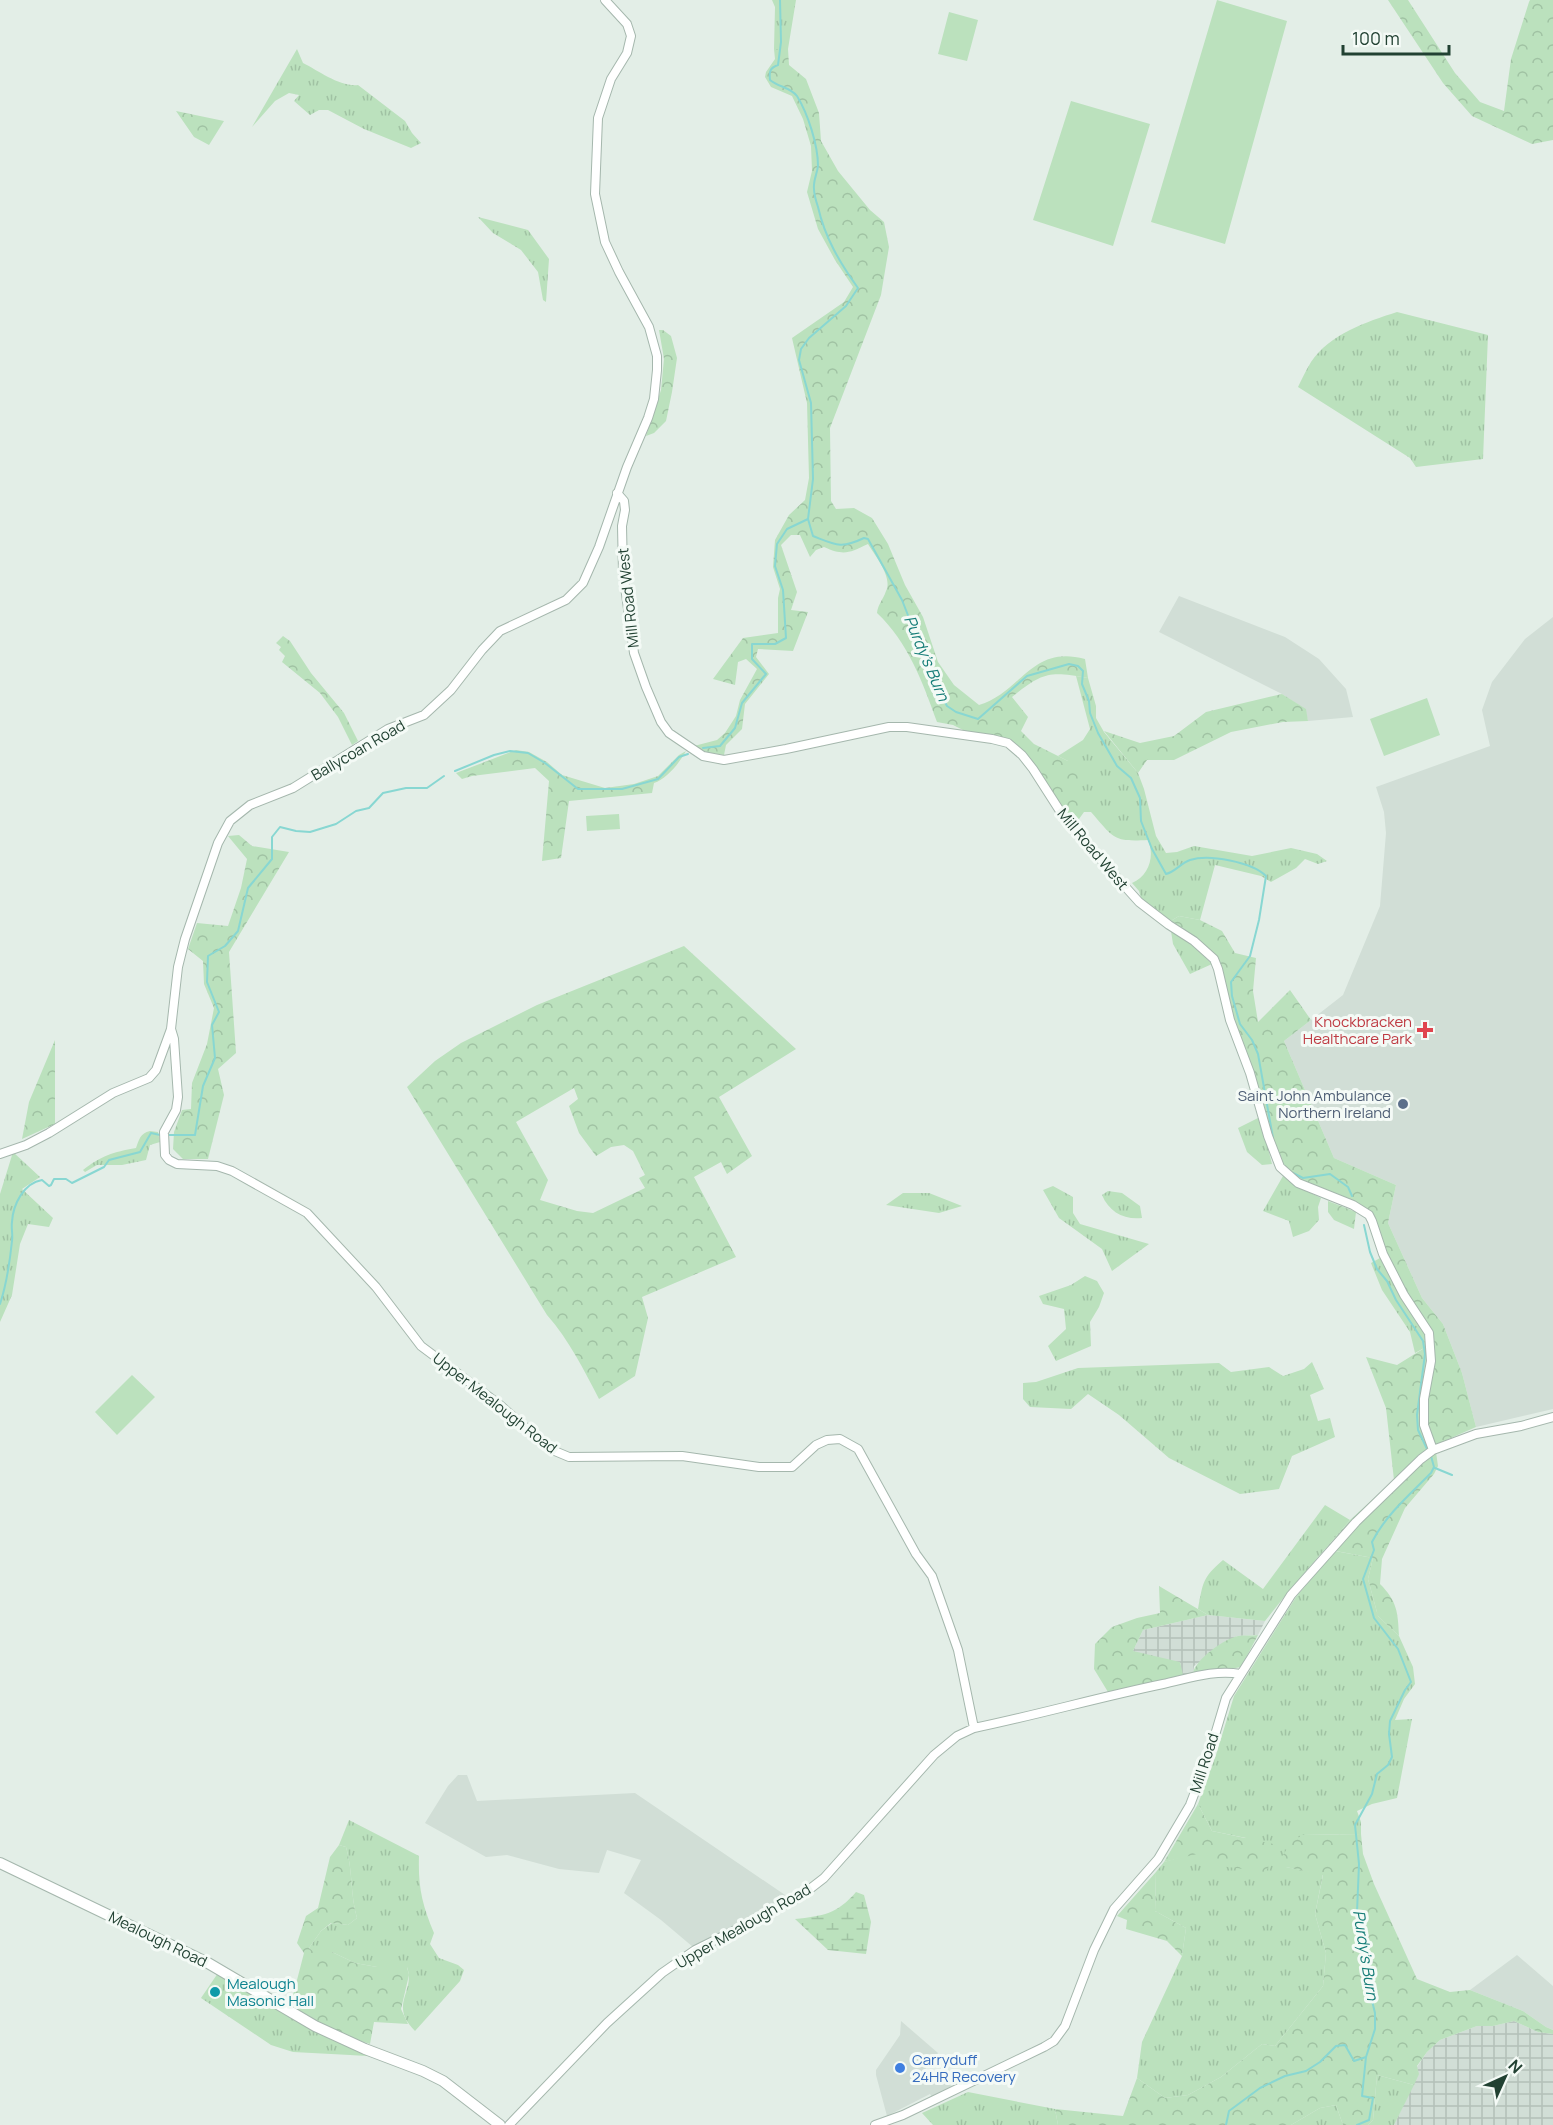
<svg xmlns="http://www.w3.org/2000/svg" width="1553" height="2125" font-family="Manrope,sans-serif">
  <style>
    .built { fill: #d1ded6 }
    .industrial { fill: url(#industrial-grid) }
    .grass { fill: url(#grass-tufts) }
    .forest { fill: url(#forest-crowns); fill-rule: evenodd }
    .wetland { fill: url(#wetland-marsh) }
    .garden { fill: #bbe1bd }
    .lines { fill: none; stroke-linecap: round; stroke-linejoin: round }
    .stream { stroke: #88d7d2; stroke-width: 2 }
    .minor-casing { stroke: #a5b7ad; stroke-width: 10 }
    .tertiary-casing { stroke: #a5b7ad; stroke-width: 12 }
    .minor { stroke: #fff; stroke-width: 8 }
    .tertiary { stroke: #fff; stroke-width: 10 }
    .health-dot { fill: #e0444e; stroke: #f4faf6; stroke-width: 2 }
    .service-dot { fill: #5c6f8a; stroke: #f4faf6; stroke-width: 2 }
    .culture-dot { fill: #0f9aa8; stroke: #f4faf6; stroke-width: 2 }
    .shop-dot { fill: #3f7fe0; stroke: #f4faf6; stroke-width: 2 }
    .labels { text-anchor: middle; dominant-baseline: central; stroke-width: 6; stroke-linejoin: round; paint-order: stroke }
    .street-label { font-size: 15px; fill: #214132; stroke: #f4faf6 }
    .health-label { font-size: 15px; fill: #be3a42; stroke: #f4faf6; text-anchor: end }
    .service-label { font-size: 15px; fill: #4e5e75; stroke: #f4faf6; text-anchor: end }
    .culture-label { font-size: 15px; fill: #0d838f; stroke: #f4faf6; text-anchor: start }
    .shop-label { font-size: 15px; fill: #366cbe; stroke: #f4faf6; text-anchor: start }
    .water-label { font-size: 16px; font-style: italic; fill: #167d78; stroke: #f4faf6 }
  </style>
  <defs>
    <pattern id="industrial-grid" width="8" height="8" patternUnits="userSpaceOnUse" patternTransform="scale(1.5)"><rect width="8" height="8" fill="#d1ded6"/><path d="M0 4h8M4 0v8" fill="none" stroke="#b3c0b8"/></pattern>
    <pattern id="grass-tufts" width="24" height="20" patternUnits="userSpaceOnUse" patternTransform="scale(1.5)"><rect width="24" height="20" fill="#bbe1bd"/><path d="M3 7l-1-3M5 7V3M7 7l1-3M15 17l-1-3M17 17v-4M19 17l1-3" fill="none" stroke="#a0c2a3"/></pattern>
    <pattern id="forest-crowns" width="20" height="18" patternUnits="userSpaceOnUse" patternTransform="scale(1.5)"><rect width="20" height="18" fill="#bbe1bd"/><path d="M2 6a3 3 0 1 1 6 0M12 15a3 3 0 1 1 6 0" fill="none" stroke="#a0c2a3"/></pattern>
    <pattern id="wetland-marsh" width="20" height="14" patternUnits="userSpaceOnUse" patternTransform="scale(1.5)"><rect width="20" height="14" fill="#bbe1bd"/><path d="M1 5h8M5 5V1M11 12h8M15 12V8" fill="none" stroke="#a0c2a3"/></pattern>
  </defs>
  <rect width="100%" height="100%" fill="#e3eee7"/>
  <path class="built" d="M1179 596 1285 637 1319 659 1346 689 1353 717 1308 721 1305 709 1282 694 1159 632Z
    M1553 617V1409L1476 1427 1462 1373 1443 1324 1422 1298 1388 1223 1396 1185 1334 1158 1284 1041 1343 995 1380 906 1386 833 1384 812 1376 787 1490 746 1482 710 1492 682 1525 639Z
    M458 1775H467L477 1801 635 1793 788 1897 728 1931 693 1947 661 1920 624 1893 641 1860 607 1850 599 1873 559 1869 507 1855 486 1857 425 1823 448 1786Z
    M1517 1955 1553 1986V2030L1546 2027 1523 2011 1470 1990Z
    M901 2021 938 2053 922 2073 952 2086 932 2097 930 2094 887 2116 876 2075V2070L900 2035Z"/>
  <path class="industrial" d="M1208 1615 1265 1621 1258 1635 1237 1636 1194 1666 1193 1673 1183 1675 1133 1651 1143 1630Z
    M1514 2021 1538 2032 1553 2034V2125H1394L1418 2074 1417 2067 1427 2052 1440 2040 1477 2026H1493Z"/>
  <path class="grass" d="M772 0H796L788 49H774L775 7Z
    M297 49 303 63C319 71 340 87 358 85L405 121 412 133 421 143 411 148 364 129 328 110H319L310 115 294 101 299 95 289 93 275 101 252 127Z
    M478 217 528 230 549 259 546 302 543 300 538 272 521 250 493 233Z
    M1397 312 1488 335 1483 459 1416 467 1410 458 1298 387C1302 379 1306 370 1311 362 1330 334 1366 322 1397 312Z
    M1076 676 1088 678 1096 706V718L1104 732 1138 773 1144 789 1156 836 1166 853 1177 852 1194 846 1252 856 1291 848 1317 854 1327 861 1318 864 1305 859 1296 868 1271 882 1261 876 1215 865 1200 920 1179 916 1169 922 1142 902 1139 891 1132 883C1149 876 1155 856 1148 840 1112 842 1114 838 1091 812H1084L1074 826 1070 822 1068 761 1058 756 1083 740 1090 729Z
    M1171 931 1188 941 1212 964 1190 974 1173 944Z
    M1260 1117 1272 1164 1262 1165 1247 1152 1238 1128Z
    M150 1131 158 1132 160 1142 150 1145 146 1160 122 1165H97L85 1172 83 1170C101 1156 113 1152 136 1148 139 1140 140 1133 150 1131Z
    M13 1152 40 1177 22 1189 53 1218 49 1227 28 1224 20 1244 12 1295 0 1322V1194Z
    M1283 1176 1296 1186 1321 1198 1318 1207 1319 1220 1309 1231 1293 1237 1289 1221 1263 1211Z
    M1053 1186 1073 1197V1213L1080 1224 1149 1244 1112 1271 1102 1249 1059 1218 1043 1190Z
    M1108 1191 1122 1193 1140 1206 1142 1218C1124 1220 1109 1212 1102 1195Z
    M903 1193H929L962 1206 939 1213 886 1205Z
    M1380 1258 1401 1297 1425 1332 1428 1346 1415 1353 1410 1332 1382 1290 1371 1263Z
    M1085 1276 1097 1281 1104 1293 1099 1307 1090 1322 1091 1346 1056 1361 1048 1346 1066 1329 1064 1309 1043 1304 1039 1296 1071 1285Z
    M1312 1362 1324 1389 1310 1395 1318 1421 1330 1418 1335 1437 1292 1456 1279 1489 1240 1494 1169 1458 1119 1415 1088 1394 1071 1409 1030 1407 1023 1399V1383L1036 1382 1078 1368 1219 1363 1231 1372 1269 1367 1283 1376 1304 1369Z
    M1325 1505 1350 1520 1288 1592 1265 1621 1208 1615 1198 1609C1203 1583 1202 1578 1223 1560L1263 1589Z
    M1335 1551 1373 1558 1368 1579 1378 1616 1399 1636 1413 1667 1415 1684 1404 1699 1395 1720 1412 1719 1397 1798 1372 1804 1357 1811 1361 1822V1834L1303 1835 1286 1867 1323 1874 1315 1914 1326 1953 1323 1986 1275 2046 1262 2044 1221 2077 1188 2095 1165 2098 1137 2078 1142 2042 1182 1956 1186 1928 1155 1911 1156 1872 1164 1862 1246 1838 1212 1831 1198 1804 1216 1755 1234 1696 1296 1597Z
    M349 1820 419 1856C418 1887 422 1904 434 1933L430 1944 439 1958 458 1965 464 1970 460 1981 415 2031C388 2004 416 1992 407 1967H377L355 1963 332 1952 314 1953 309 1948 321 1931 332 1923 348 1925 357 1918C350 1894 353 1870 346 1847L339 1845Z
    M218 1973 330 2039 369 2056 293 2052 271 2045 201 1998Z
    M1377 2075 1414 2085 1394 2125H1368L1373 2120Z
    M968 2092 1055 2109 1058 2125H933L922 2113Z
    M1336 2105 1343 2125H1291L1320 2108Z"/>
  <path class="forest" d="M1388 0H1408L1455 73 1480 102 1504 111 1511 59 1529 2 1530 0H1553V140L1532 144 1472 116 1443 83Z
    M774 49H788L789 65 806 79 819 113 821 141 838 171 870 210 884 222 889 247 881 295 830 428 831 501 836 509 854 508 872 518 888 544 905 585 923 617 938 662 954 685 979 705C1021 693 1031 644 1085 659L1088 678C1049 671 1043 672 1012 697L1028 717 1021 731 1034 744 1068 761 1079 777 1081 807 1070 822 1010 741 967 732 953 725 937 722C923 683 908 642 877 613 878 604 883 600 886 591 893 577 875 556 868 544 849 553 844 556 824 547L816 550 810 557 800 535H791L781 545 797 592 791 610 808 612 793 651 758 649 756 657 769 674 745 704 742 729 726 745 724 755 706 752 694 746 717 740 725 733 736 716 740 700 757 669 746 659 738 662 735 685 713 679 743 638 778 633V598L780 589 773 567 775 540 789 515 805 500 809 478 807 403 792 338 844 302 853 287 835 260 818 229 807 192 812 171 811 146 803 119 792 96 771 87 765 77 766 72 775 59Z
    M176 111 224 121 209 145 194 137Z
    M659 330H663L671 336 677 358 672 392 666 421 654 433 646 436 661 390 664 359Z
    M283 636 290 641 311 673 344 713 358 741 352 745 338 717 320 693 282 662 285 656 279 650 281 647 276 643Z
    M1282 694 1306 709 1308 721 1283 722 1231 732 1174 760H1147L1138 773 1104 731 1140 743 1174 736 1206 712Z
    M516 750 529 752 547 762 562 775 605 788 634 784 658 776 679 755 686 751C680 762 667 779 654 783L652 793 569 801 561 858 542 861 549 781 535 768 472 776 462 779 456 773Z
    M239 835 252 846 289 852 229 952 236 1053 218 1069 224 1095 208 1159H183L173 1149 174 1132 182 1110 191 1109 192 1083 207 1044 214 1008 204 984 203 961 188 949 197 923 228 926 241 888 247 859 228 836Z
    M1179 916 1200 920 1222 931 1235 953 1256 958 1253 991 1258 1022 1290 990 1311 1020 1284 1041 1334 1158 1396 1185 1388 1223 1422 1298 1443 1324 1462 1373 1476 1427 1435 1445 1438 1466 1434 1474 1405 1508 1382 1559 1380 1584C1397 1601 1398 1612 1399 1636L1378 1616 1368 1579 1373 1558 1325 1549 1350 1520 1394 1480 1386 1408 1366 1357 1397 1365 1434 1342 1389 1265 1365 1210 1308 1187 1279 1165 1234 1021 1217 959 1169 922Z
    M684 946 796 1049 719 1097 752 1156 727 1174 721 1162 694 1177 736 1257 642 1297 648 1318 635 1376 599 1399C584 1370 569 1340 547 1315L407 1087 435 1061 461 1043 537 1005ZM574 1088 578 1099 569 1106 579 1133 596 1156 611 1147 624 1145 633 1151 645 1175 639 1178 645 1188 593 1213 577 1211 540 1200 548 1180 516 1122Z
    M55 1040V1124L22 1139 29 1102Z
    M1328 1201 1356 1212 1354 1229 1334 1220 1328 1212Z
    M1159 1586 1208 1615 1143 1630 1133 1651 1180 1662 1183 1675 1193 1673C1196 1659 1224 1639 1238 1636 1244 1635 1252 1636 1258 1635L1241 1667 1108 1692 1094 1669 1095 1644 1112 1627 1137 1618 1160 1613Z
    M1198 1804 1212 1831 1278 1845 1266 1872 1205 1864 1197 1854 1164 1862Z
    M1361 1834 1363 1854 1374 1884 1417 1979 1450 1992 1470 1990 1523 2011 1546 2027 1553 2030V2034L1538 2032 1514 2021 1493 2026H1477L1440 2040 1427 2052 1417 2066 1419 2074 1414 2085 1377 2075 1373 2120 1368 2125H1343L1336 2105 1320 2108 1291 2125H1058L1055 2109 1123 2116 1137 2078 1165 2098 1188 2095 1221 2077 1262 2044 1275 2046 1323 1986 1326 1953 1315 1914 1323 1875 1286 1867 1283 1855 1292 1841 1303 1835Z
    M339 1845 346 1847C353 1870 350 1894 357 1918L348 1925 331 1923 321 1931 309 1948 314 1952H332L355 1963 377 1967H407L409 1975 401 2009 408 2024 374 2022 370 2044 340 2034 290 2007 304 1953 297 1943 306 1916 318 1908 330 1857Z
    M1156 1872 1155 1911 1186 1928 1182 1956 1167 1941 1126 1929 1127 1920 1117 1916Z"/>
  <path class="wetland" d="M856 1892 864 1895 871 1922 866 1954 828 1950 795 1919C823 1916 837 1914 856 1892Z"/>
  <path class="garden" d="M1217 0 1287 21 1225 244 1151 222Z
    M949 12 978 20 967 61 938 54Z
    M1071 101 1150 124 1113 246 1033 220Z
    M1427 698 1440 735 1384 756 1370 719Z
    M619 814 620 829 587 831 586 816Z
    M132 1375 155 1397 117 1435 95 1412Z"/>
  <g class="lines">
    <path class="stream" d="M780 0 781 42 778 65C770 68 769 71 770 80 778 87 790 87 797 96 808 114 818 145 818 166 817 174 813 181 814 189 814 195 816 201 818 207 825 238 840 263 858 288L846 306 809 338 801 349 799 360 811 403 813 479 808 519 813 536C836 545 841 549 864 538L868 539 902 600 933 679 947 706 956 712 978 719 1027 676 1069 664 1078 666 1083 671 1082 684 1089 701 1090 713 1098 733 1117 766 1131 778 1140 798 1141 821 1152 849 1166 874C1175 872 1181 863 1190 860 1209 854 1252 862 1266 876L1259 920 1250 956 1231 982 1232 996 1240 1024 1252 1040 1258 1054 1273 1138
      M703 748 720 746 735 728 742 703 766 674 752 659V644H775L786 638 783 590 775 566 777 544 787 529 808 519
      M455 771 494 755 510 751 528 753 545 763 578 789H622L658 779 679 757 688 754
      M166 1135H195L203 1086 215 1058 212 1025 219 1012 207 982 208 956 225 946 238 931 248 888 272 859V837L280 827 296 831 310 832 336 824 356 811 369 808 383 793 406 788H427L444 776
      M1293 1173 1303 1178 1330 1174 1348 1187 1352 1196
      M1364 1225 1370 1252 1377 1269 1387 1281 1396 1300 1423 1341 1425 1354 1417 1415 1418 1430 1428 1451
      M0 1304C6 1286 10 1260 12 1241 13 1234 11 1228 12 1222 13 1204 24 1183 42 1180L49 1186 51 1185 54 1179H66L72 1183 104 1167 109 1160 140 1152 151 1133 160 1135
      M1435 1468 1452 1475
      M1226 2125 1229 2111 1260 2088 1285 2076 1306 2071 1320 2062 1336 2046 1345 2045 1354 2061 1366 2057
      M1357 2125 1369 2120 1373 2098 1362 2096 1366 2057 1375 2029V2013L1366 1976 1368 1953 1365 1932 1357 1912 1359 1864 1355 1825 1372 1794 1377 1774 1388 1765 1392 1757 1389 1734 1390 1721 1405 1690 1411 1682 1398 1649 1374 1618 1363 1579 1374 1550 1372 1542C1385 1516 1410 1494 1431 1473L1434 1467 1431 1456"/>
    <g class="minor-casing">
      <path id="minor" d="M617 493 624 501 625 510 622 526 623 572 634 653 646 687 661 722 669 733 703 756 724 760 786 749 889 727H907L992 739 1008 743 1022 755 1033 769 1067 822 1139 902 1169 925 1194 941 1214 959 1218 969 1230 1020 1250 1073 1268 1136 1280 1167 1298 1183 1353 1205 1369 1215 1372 1221 1383 1254 1404 1295 1429 1333 1431 1361 1424 1399V1425L1433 1450
        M171 1029 174 1039 178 1097 176 1110 164 1132 165 1155 169 1160 177 1164 217 1166 232 1171 307 1213 376 1287 421 1346 500 1405 550 1449 569 1457 682 1456 759 1467H792L816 1445 827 1440 840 1439 858 1449 916 1554 932 1576 958 1650 974 1728
        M0 1154 26 1145 49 1133 113 1093 149 1078 156 1070 171 1029 178 967 185 939 218 843 230 821 250 805 293 788 388 729 424 715 451 690 482 650 500 631 566 600 583 583 599 547 627 467 648 418 654 399 657 370V356L649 327 619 272 605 242 595 194 598 118 611 79 627 53 631 36 627 24 605 0
        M509 2125 607 2023 662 1973 695 1950 776 1910 802 1895 824 1878 934 1755 957 1736 974 1728C1037 1715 1100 1697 1163 1684 1187 1679 1215 1669 1240 1674
        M875 2125 903 2115 1044 2047 1054 2041 1065 2026 1094 1950 1114 1909 1158 1859 1190 1805 1209 1755 1226 1698 1291 1595 1356 1522 1421 1459 1433 1450 1476 1434 1521 1426 1553 1417"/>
    </g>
    <g class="tertiary-casing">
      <path id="tertiary" d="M0 1863 208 1963 315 2026 365 2049 423 2071 443 2081 500 2125"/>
    </g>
    <use href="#minor" class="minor"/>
    <use href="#tertiary" class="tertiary"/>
  </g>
  <path class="health-dot" d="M1422 1021h6v6h6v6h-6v6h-6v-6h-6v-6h6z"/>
  <circle class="service-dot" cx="1403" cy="1104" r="6"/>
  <circle class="culture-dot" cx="215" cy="1992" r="6"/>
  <circle class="shop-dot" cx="900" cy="2068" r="6"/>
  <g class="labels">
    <g class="street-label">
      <text transform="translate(628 598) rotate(-96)">Mill Road West</text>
      <text transform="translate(358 750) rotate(-30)">Ballycoan Road</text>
      <text transform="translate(1093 849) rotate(50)">Mill Road West</text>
      <text transform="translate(495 1403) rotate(38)">Upper Mealough Road</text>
      <text transform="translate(1204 1763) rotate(-72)">Mill Road</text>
      <text transform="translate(743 1926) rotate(-30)">Upper Mealough Road</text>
      <text transform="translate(158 1939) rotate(26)">Mealough Road</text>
    </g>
    <g class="health-label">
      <text x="1412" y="1021">Knockbracken<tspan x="1412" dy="17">Healthcare Park</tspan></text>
    </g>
    <g class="service-label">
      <text x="1391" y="1095">Saint John Ambulance<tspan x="1391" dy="17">Northern Ireland</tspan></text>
    </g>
    <g class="culture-label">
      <text x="227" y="1983">Mealough<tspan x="227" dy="17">Masonic Hall</tspan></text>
    </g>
    <g class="shop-label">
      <text x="912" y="2059">Carryduff<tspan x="912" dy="17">24HR Recovery</tspan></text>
    </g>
    <g class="water-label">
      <text transform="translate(927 658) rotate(67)">Purdy's Burn</text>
      <text transform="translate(1366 1955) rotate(81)">Purdy's Burn</text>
    </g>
  </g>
  <g transform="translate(1505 2077) rotate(45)" stroke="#f4faf6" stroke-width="4.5" paint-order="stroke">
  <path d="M0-4.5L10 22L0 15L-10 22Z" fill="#214132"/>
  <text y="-9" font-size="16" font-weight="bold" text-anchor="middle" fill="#214132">N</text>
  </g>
  <path d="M1343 45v9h106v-9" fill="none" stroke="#214132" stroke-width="3"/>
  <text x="1352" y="45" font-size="18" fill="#214132" stroke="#f4faf6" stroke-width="4.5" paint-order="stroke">100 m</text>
</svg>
